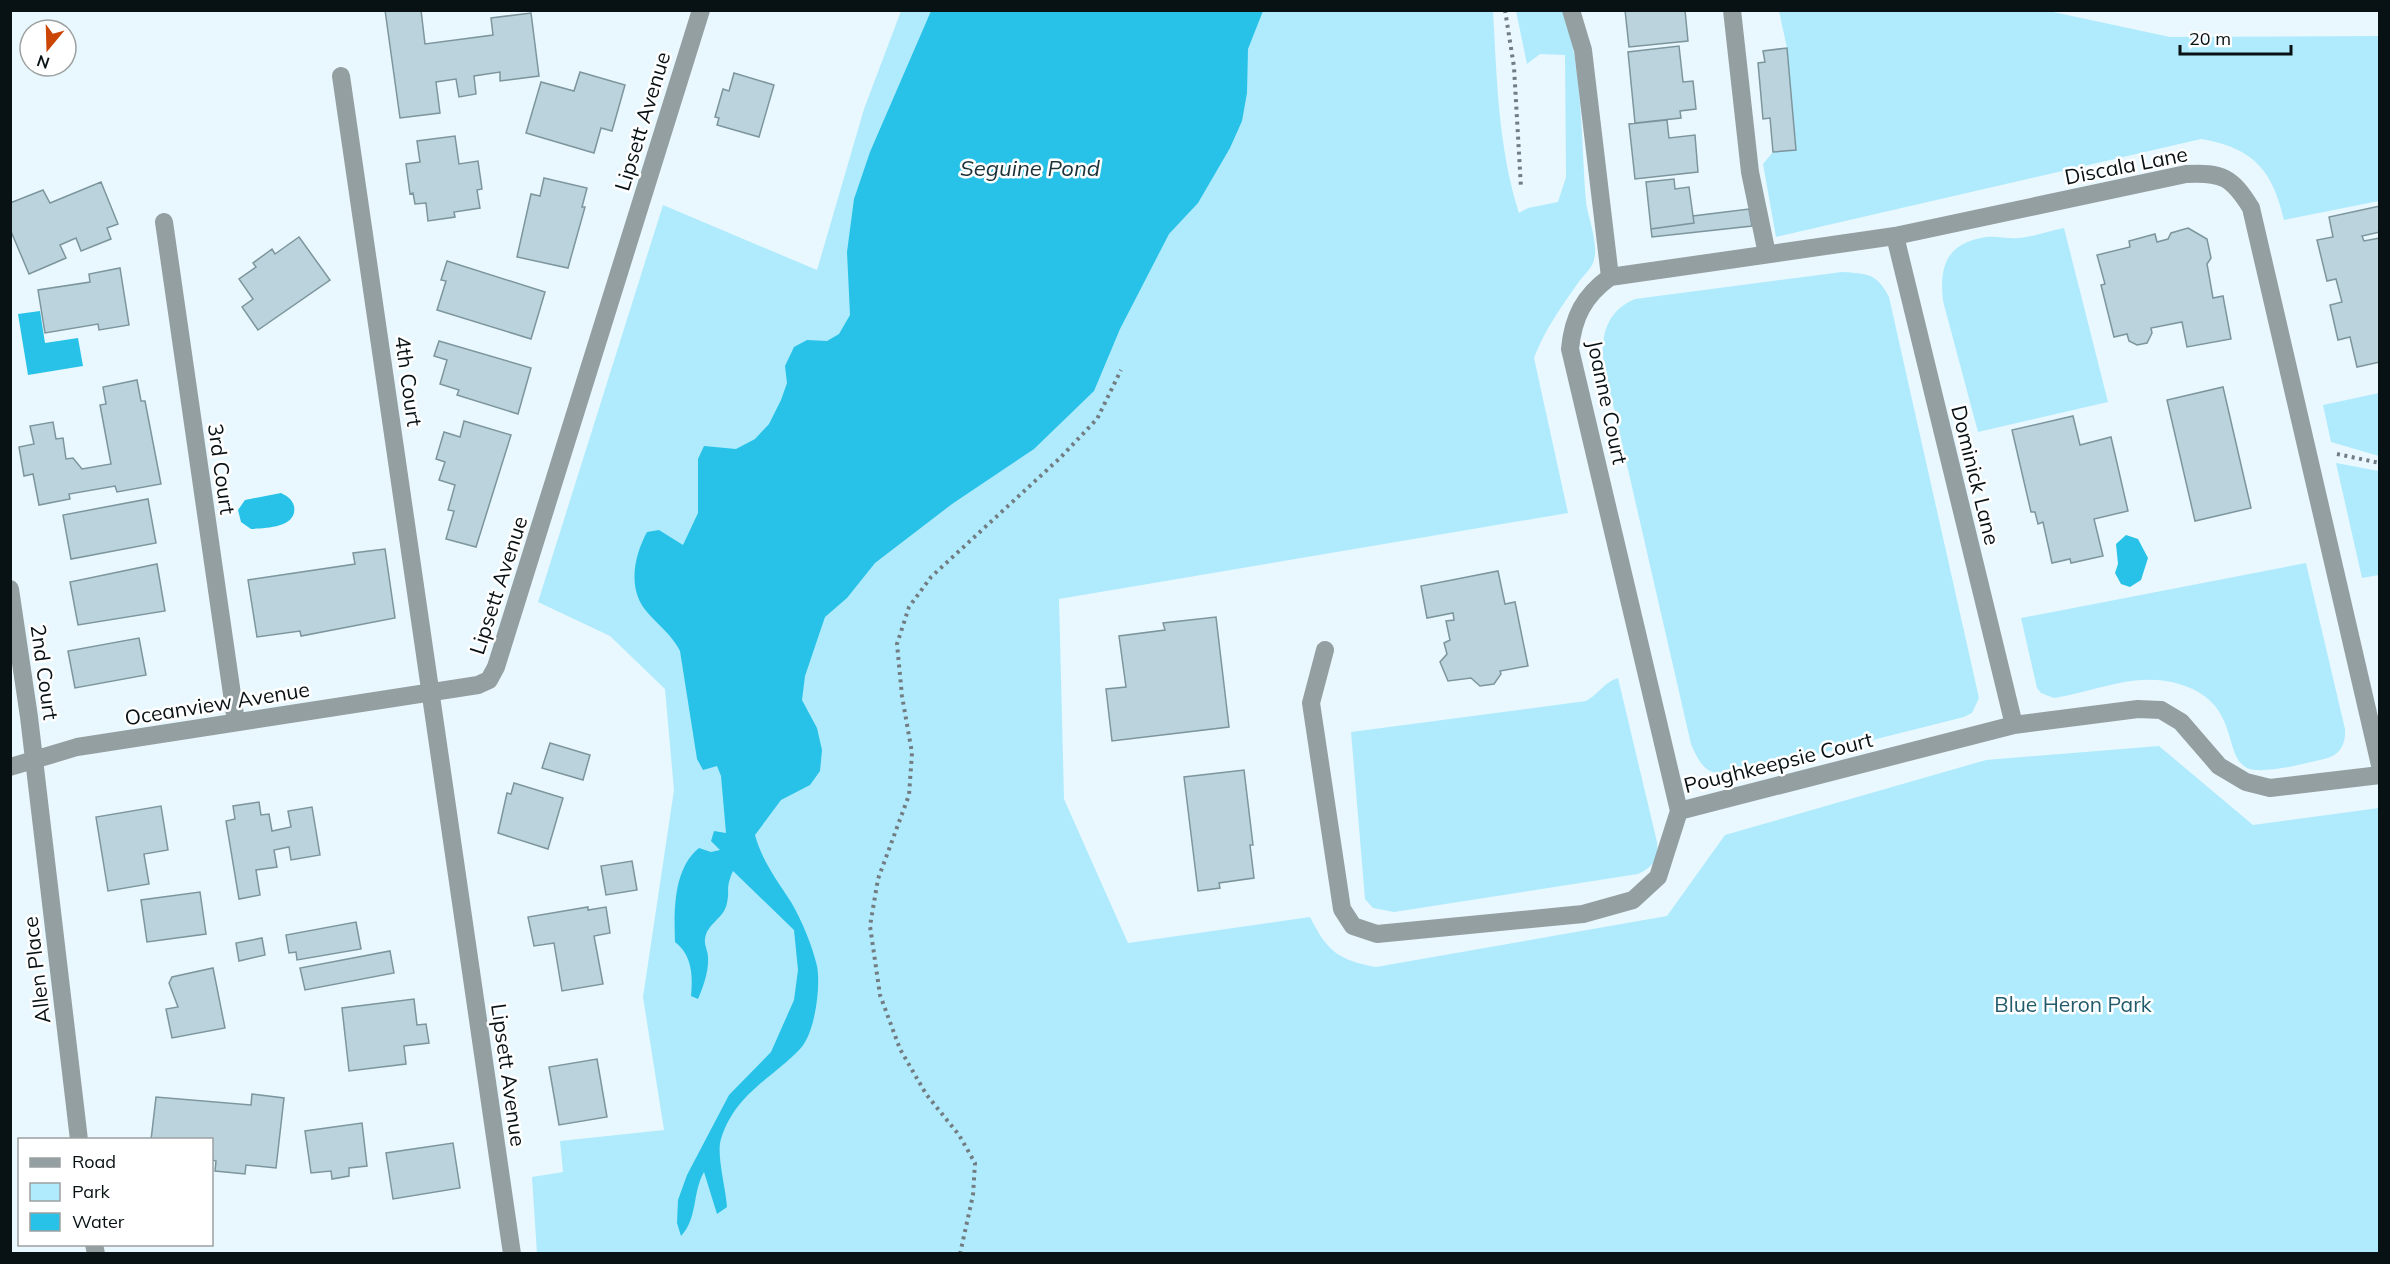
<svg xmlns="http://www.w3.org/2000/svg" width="2390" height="1264" font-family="Mulish,sans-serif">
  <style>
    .green { fill: #b0ebfd }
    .water { fill: #28c2e8 }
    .building { fill: #bad3dc; stroke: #7d959d; stroke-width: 1.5 }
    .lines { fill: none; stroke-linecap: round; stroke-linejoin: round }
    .path { stroke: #717d82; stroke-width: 4; stroke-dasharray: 3 4.5; stroke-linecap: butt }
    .minor { stroke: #949fa2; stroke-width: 18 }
    .labels { text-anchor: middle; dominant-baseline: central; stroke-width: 5; stroke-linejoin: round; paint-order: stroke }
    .street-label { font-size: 21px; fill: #081114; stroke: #fff }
    .park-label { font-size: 21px; fill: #225b6b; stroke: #fff }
    .water-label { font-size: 22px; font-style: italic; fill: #1b3239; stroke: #fff }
  </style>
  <rect width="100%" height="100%" fill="#e9f8fe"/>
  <path class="green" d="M2044 10 2170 37 2379 36V201L2284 220C2272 170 2254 148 2201 139L1776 237 1763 164 1773 152 1796 150 1787 48 1779 11Z
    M901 11H1493C1497 80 1498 146 1519 213L1528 208 1558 202 1566 177 1565 55 1540 54 1527 64 1516 11H1564C1583 73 1581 137 1586 202 1588 219 1601 248 1592 265 1589 271 1582 277 1578 283 1561 307 1544 331 1534 358L1568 513 1059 599 1064 799 1128 943 1310 917C1327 951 1338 960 1376 967L1667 916 1725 835 1986 760 2159 746 2253 825 2379 808V1253L537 1254 532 1177 563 1172 560 1141 664 1130 643 997 674 790 665 689 610 636 538 602 663 205 817 270 864 109Z
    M2064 228 2108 402 1978 432 1943 301C1939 265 1947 243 1986 237 1996 236 2008 239 2018 238 2033 237 2049 231 2064 228Z
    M1842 272C1867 274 1876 272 1889 297L1979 698 1972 713 1964 717 1737 774C1709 776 1702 770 1691 744L1604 365C1600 337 1606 311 1635 299Z
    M2379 393V456L2331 442 2323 405Z
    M2336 463 2379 471V575L2362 578Z
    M2306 563 2345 729C2346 744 2340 756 2324 759 2307 763 2262 775 2247 768 2222 755 2241 702 2179 684 2137 671 2096 691 2054 698L2041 693 2037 688 2021 618Z
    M1618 678 1657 842C1659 859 1653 867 1638 874L1394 912 1373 908 1365 899 1351 732 1586 701C1600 693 1603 683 1618 678Z"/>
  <path class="water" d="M931 11H1263L1248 49 1247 93 1242 121 1230 148 1198 203 1169 234 1120 329 1094 391 1034 449 952 504 875 563 847 598 825 617 805 676 802 700 817 728 822 750 820 771 810 785 781 800 755 835C762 861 777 880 791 902 802 921 812 945 817 966 821 986 815 1034 800 1049 770 1080 735 1094 721 1139 716 1154 726 1189 727 1207L717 1214 704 1172C692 1193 698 1218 681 1236L677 1223 678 1200 687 1175 729 1095 771 1052 794 1000 798 970 794 930 733 871C725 889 730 889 727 903 724 919 707 923 705 939 704 945 708 951 708 957 709 971 703 987 698 999L691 996C693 975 692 955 675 942 674 911 673 869 699 848L711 852 720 850 711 841 714 831 726 833 721 776 717 766 703 770 697 759 680 651C672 635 659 626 647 612 627 589 634 556 647 532L659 530 683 545 698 513V459L704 446 736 449 755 439 769 424 781 400 787 383 785 366 794 347 807 340 827 341 839 334 850 315 847 252 854 199 870 152Z
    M40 311 45 343 78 338 83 366 28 375 18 314Z
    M281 493C287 496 292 499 294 506 298 528 265 528 251 529L241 522 238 510 245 500Z
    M2126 535 2138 539 2148 558 2141 580 2130 587 2121 584 2115 573 2118 564 2116 544Z"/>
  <path class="building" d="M385 10H421L425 44 493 35 491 18 531 13 539 76 500 81V72L474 76 476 94 459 97 456 79 436 82 440 113 400 118Z
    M1625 10H1685L1688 41 1629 47Z
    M1679 46 1683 82 1693 81 1696 109 1680 111 1681 118 1635 123 1628 52Z
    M1787 48 1796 150 1773 152 1770 118 1763 119 1758 63 1765 62 1763 51Z
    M580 72 625 85 612 131 601 128 594 153 526 133 541 82 574 91Z
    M734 73 774 85 759 137 717 125 719 118 715 117 723 89 729 91Z
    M1667 120 1669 138 1695 135 1698 172 1635 179 1629 124Z
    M455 136 459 164 478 161 482 189 477 190 480 208 454 212 455 217 428 221 426 203 415 204 413 193 410 194 406 164 420 162 417 141Z
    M544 178 587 188 582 207H585L568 268 517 257 531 194 540 196Z
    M1674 179 1675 189 1689 187 1694 223 1651 229 1646 182Z
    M101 182 118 224 107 228 111 239 81 251 76 238 60 245 66 258 29 274 10 229V203L43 190 50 203Z
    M2380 206V232L2362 236 2364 241 2380 238V362L2357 367 2350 337 2338 340 2330 305 2342 302 2336 279 2327 281 2317 240 2333 237 2329 217Z
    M1749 209 1752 226 1652 237 1651 229 1694 223 1693 216Z
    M2188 228 2207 239 2211 258 2207 264 2213 298 2223 296 2231 339 2187 347 2182 322 2151 328 2152 333 2147 343 2137 345 2129 341 2127 334 2114 337 2101 285 2105 284 2097 255 2130 247 2129 241 2155 234 2157 242 2168 239 2171 233Z
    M299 237 330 280 258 330 242 307 253 299 239 279 256 267 253 263 272 249 275 254Z
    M447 261 545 292 531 339 437 310 446 281 441 280Z
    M120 268 129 325 99 330 98 324 45 333 38 290 90 282 89 274Z
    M439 341 531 368 518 414 457 395 459 390 440 384 447 360 434 356Z
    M137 380 141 401H145L161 484 117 492 115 486 69 494 70 499 39 505 33 474 24 476 19 447 34 444 30 426 53 422 56 439 63 438 66 459 73 458 82 469 111 464 100 405 106 404 103 387Z
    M2223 387 2251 508 2195 521 2167 400Z
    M2073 416 2080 445 2111 437 2128 511 2094 519 2103 556 2071 563 2070 559 2052 563 2043 522 2038 524 2035 512H2031L2012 430Z
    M464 421 511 435 476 547 446 539 454 511 448 510 455 485 439 480 445 462 436 459 444 432 460 437Z
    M148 499 156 543 71 559 63 515Z
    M385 549 395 618 301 636 300 631 257 637 248 580 355 564 353 553Z
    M157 564 165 611 78 625 70 582Z
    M1498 571 1505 604 1515 602 1528 666 1500 671 1501 674 1494 684 1480 686 1471 678 1448 681 1440 662 1447 654 1444 643 1450 640 1446 621 1454 620 1453 613 1427 618 1421 586Z
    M1216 617 1229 727 1112 741 1106 689 1126 687 1119 636 1165 630 1163 623Z
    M139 638 146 675 75 688 68 651Z
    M550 743 590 755 583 780 542 768Z
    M1244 770 1253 845H1250L1254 878 1219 883 1220 888 1198 891 1184 777Z
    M514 783 563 798 548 849 498 833 507 793 511 794Z
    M259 802 261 815 269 814 272 831 291 827 288 811 312 807 320 855 291 860 289 847 274 850 277 867 256 870 260 895 239 899 226 821 235 819 233 806Z
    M161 806 168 850 144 854 149 884 108 891 96 817Z
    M632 861 637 890 606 895 601 866Z
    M200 892 206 934 147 942 141 900Z
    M588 907V910L606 907 610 933 594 936 603 984 562 991 554 943 534 946 528 917Z
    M356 922 361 949 297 960 296 952 289 953 286 935Z
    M262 938 265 955 239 961 236 943Z
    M390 951 394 973 305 990 300 968Z
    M213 968 225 1028 172 1038 166 1009 178 1007 169 983 172 977Z
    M414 999 417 1025 426 1024 429 1043 404 1046 406 1064 349 1071 342 1008Z
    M597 1059 607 1117 559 1125 549 1067Z
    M252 1094 284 1098 276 1168 246 1165 245 1174 215 1171 216 1161 212 1160V1140H151L156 1097 251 1105Z
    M362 1123 367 1166 349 1168V1176L332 1179 331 1171 311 1173 305 1131Z
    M453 1143 460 1188 393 1199 386 1153Z"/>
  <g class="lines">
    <path class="path" d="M1505 10 1514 67 1521 188
      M2337 454 2380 463
      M960 1254 973 1195 975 1163 959 1135 926 1094 900 1049 880 995 870 926 878 879 909 795 912 753 902 696 897 644 909 607 931 577 1060 458 1097 419 1121 370"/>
    <path class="minor" d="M1571 10 1583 50 1610 277
      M1732 10 1750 172 1767 254
      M341 76 512 1254
      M164 222 236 722
      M1895 236 2014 725
      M10 589 29 717 79 1140
      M1325 650 1311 703 1342 909 1353 926 1377 934 1583 914 1633 900 1658 877 1679 811 2014 725 2138 709 2161 710 2181 722 2219 766 2246 782 2270 788 2380 775
      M10 767 77 747 478 685 489 680 496 667 701 10
      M1679 811 1570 349C1573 317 1584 296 1610 277L1895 236 2186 174C2222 172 2232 177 2251 208L2380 765
      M94 1244 96 1254"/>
  </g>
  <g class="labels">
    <g class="street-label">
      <text transform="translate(642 121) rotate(-73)">Lipsett Avenue</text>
      <text transform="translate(2126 165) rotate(-11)">Discala Lane</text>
      <text transform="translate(409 381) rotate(82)">4th Court</text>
      <text transform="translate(1608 402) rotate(78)">Joanne Court</text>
      <text transform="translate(222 469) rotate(82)">3rd Court</text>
      <text transform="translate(1976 475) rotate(76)">Dominick Lane</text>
      <text transform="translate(498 585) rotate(-72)">Lipsett Avenue</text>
      <text transform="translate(45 672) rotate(82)">2nd Court</text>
      <text transform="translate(217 703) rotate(-9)">Oceanview Avenue</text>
      <text transform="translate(1778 762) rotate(-14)">Poughkeepsie Court</text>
      <text transform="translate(36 970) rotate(-97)">Allen Place</text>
      <text transform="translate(509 1075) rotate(82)">Lipsett Avenue</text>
    </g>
    <g class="park-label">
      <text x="2073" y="1004">Blue Heron Park</text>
    </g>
    <g class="water-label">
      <text x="1030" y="168">Seguine Pond</text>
    </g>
  </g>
  <rect width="2390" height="1264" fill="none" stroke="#081114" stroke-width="24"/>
  <rect x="18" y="1138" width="195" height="108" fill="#ffffff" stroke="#9ca0a1" stroke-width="1.5"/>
  <rect x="30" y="1158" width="30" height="9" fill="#949fa2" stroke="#9ca0a1" stroke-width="1.5"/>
  <text x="72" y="1168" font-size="18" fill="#081114">Road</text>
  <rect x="30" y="1183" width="30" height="18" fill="#b0ebfd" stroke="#9ca0a1" stroke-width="1.5"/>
  <text x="72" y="1198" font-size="18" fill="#081114">Park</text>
  <rect x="30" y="1213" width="30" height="18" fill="#28c2e8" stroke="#9ca0a1" stroke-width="1.5"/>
  <text x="72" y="1228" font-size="18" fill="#081114">Water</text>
  <g transform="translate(48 48) rotate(199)"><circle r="28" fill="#ffffff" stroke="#9ca0a1" stroke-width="1.5"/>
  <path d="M0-4.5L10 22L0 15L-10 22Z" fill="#cb4504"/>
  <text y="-9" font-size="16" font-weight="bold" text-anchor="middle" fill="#081114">N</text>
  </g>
  <path d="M2180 45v9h111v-9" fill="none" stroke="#081114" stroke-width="3"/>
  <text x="2189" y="45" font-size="18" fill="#081114" stroke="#ffffff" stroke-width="4.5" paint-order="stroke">20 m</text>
</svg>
